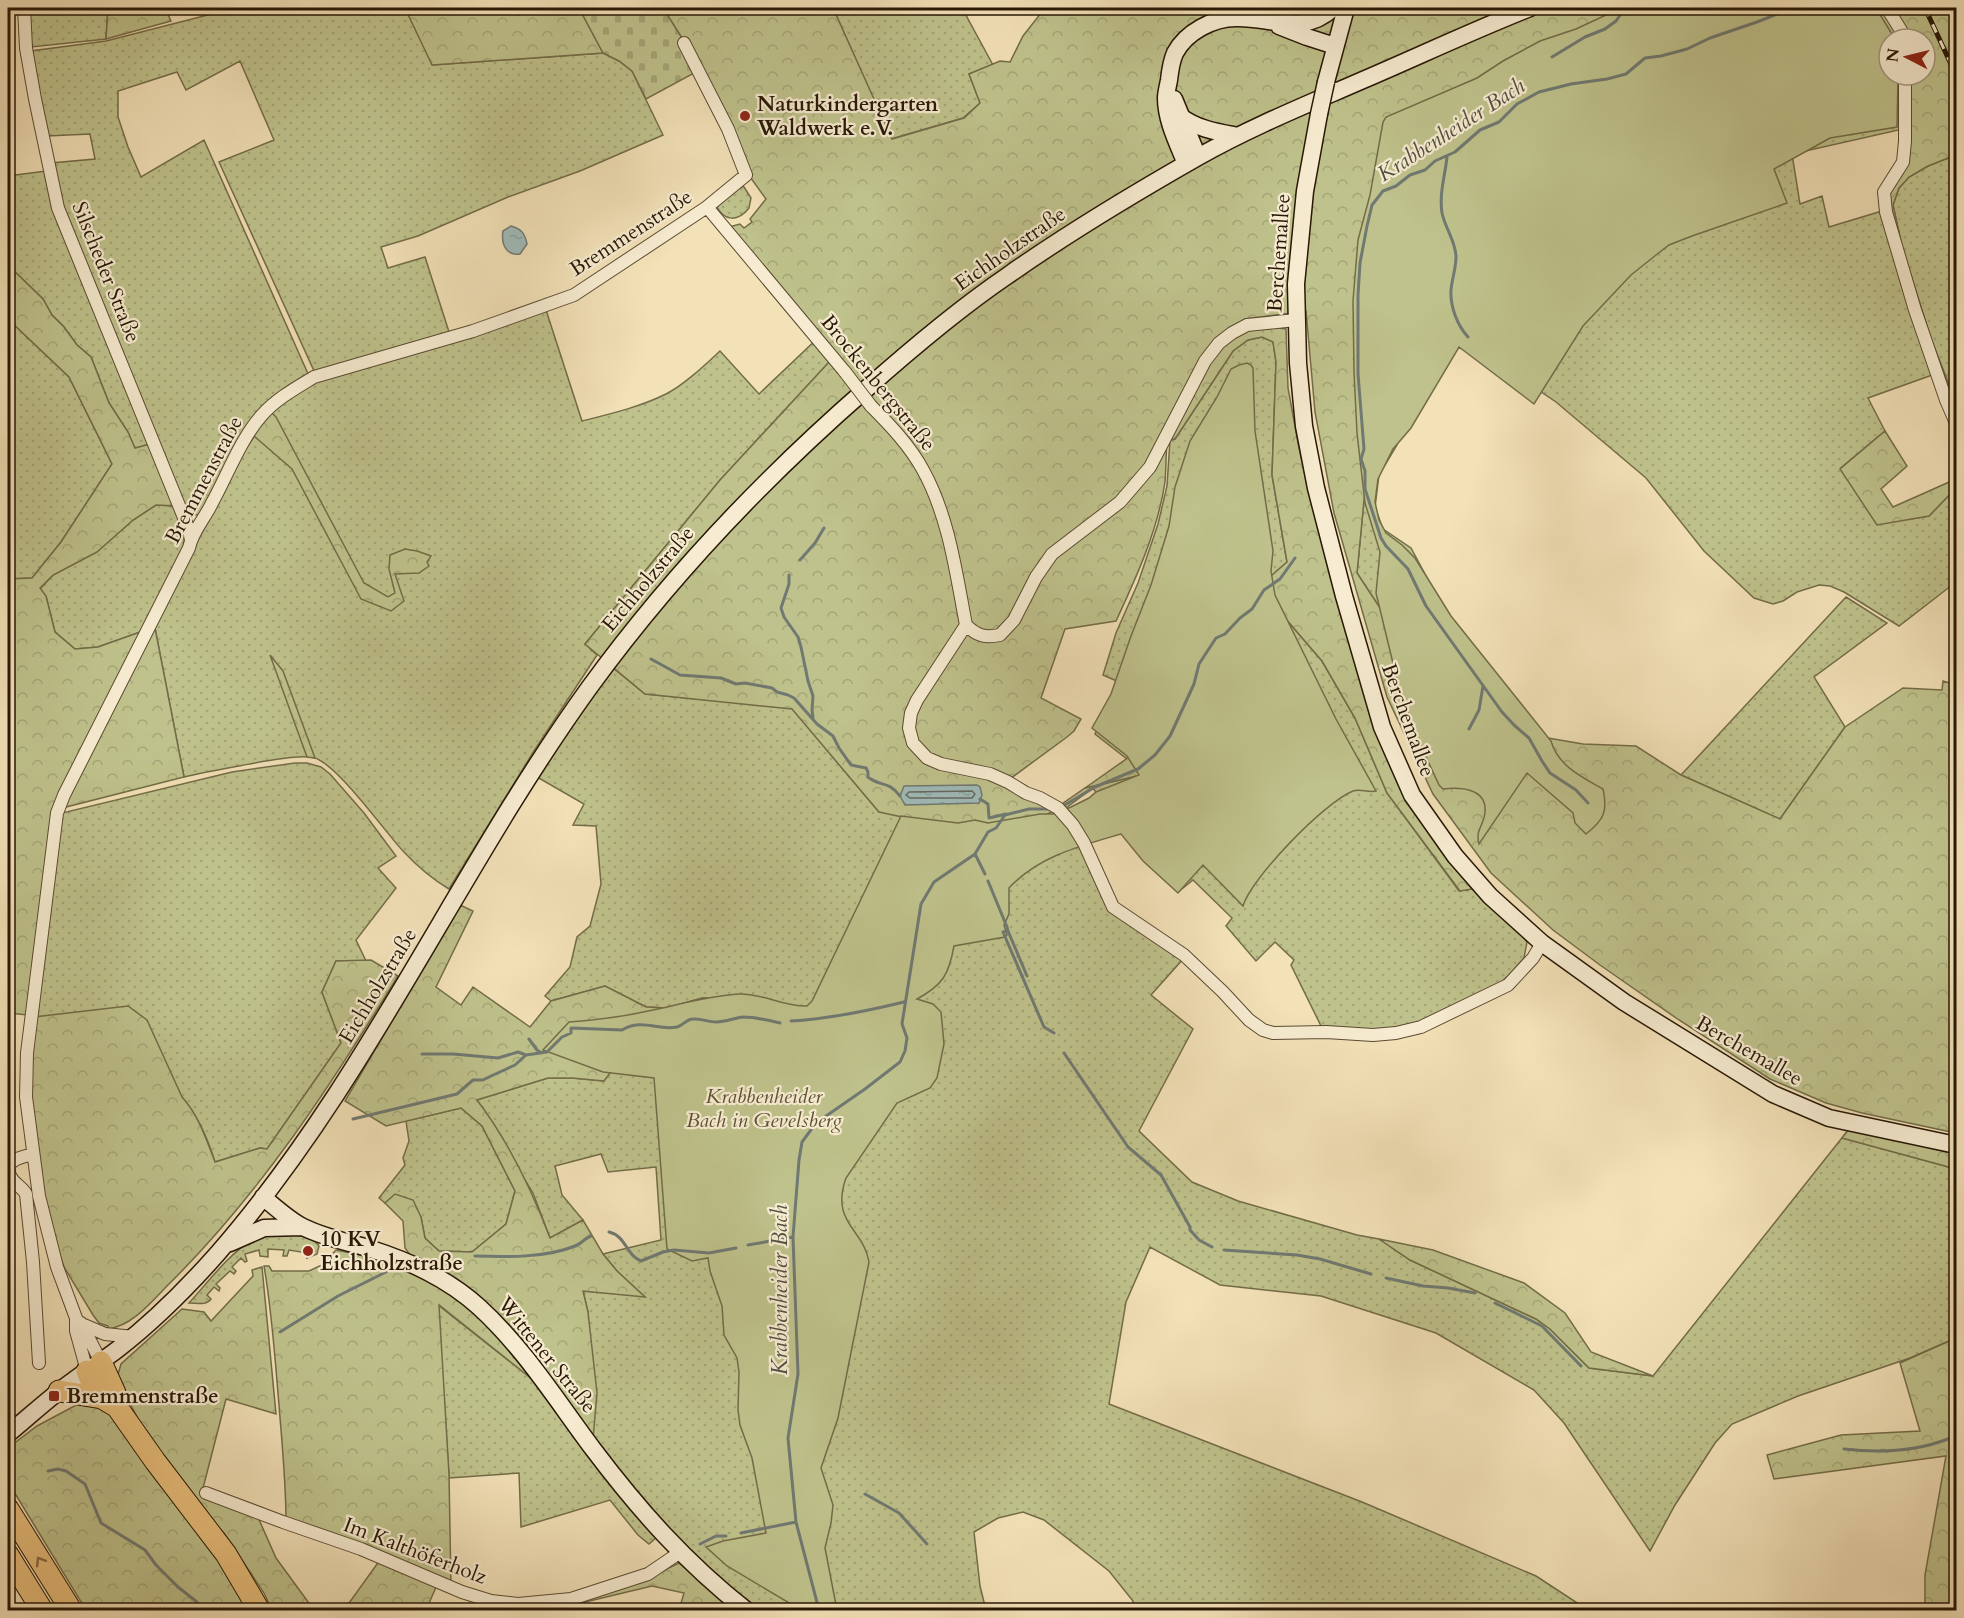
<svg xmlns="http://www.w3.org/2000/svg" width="1964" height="1618" font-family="Cardo,serif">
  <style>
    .grass { fill: url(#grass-dots); stroke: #736c48; stroke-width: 1.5 }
    .forest { fill: url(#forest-crowns); stroke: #736c48; stroke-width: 1.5 }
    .cemetery { fill: url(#cemetery-stones); stroke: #736c48; stroke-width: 1.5 }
    .park { fill: #bfc28c; stroke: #736c48; stroke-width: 1.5 }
    .water { fill: url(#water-ripples); stroke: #707972; stroke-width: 1.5 }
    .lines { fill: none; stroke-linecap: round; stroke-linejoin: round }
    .shore { stroke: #646960; stroke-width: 1.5 }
    .stream { stroke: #707972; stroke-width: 3 }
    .street-casing { stroke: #5a4a32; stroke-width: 14 }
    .secondary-casing { stroke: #271705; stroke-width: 19 }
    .highway-casing { stroke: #271705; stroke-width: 23 }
    .street { stroke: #f7ecd1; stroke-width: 12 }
    .secondary { stroke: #f7ecd1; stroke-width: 16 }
    .highway { stroke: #eac07c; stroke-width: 21 }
    .rail-casing { stroke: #271705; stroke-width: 5 }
    .rail { stroke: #f7ecd1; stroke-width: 3; stroke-dasharray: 9; stroke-linecap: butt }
    .street-bridge-casing { stroke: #5a4a32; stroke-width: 14; stroke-linecap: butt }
    .secondary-bridge-casing { stroke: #271705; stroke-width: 19; stroke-linecap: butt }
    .street-bridge { stroke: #f7ecd1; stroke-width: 12 }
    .secondary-bridge { stroke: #f7ecd1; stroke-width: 16 }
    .oneway { stroke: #886c40 }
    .poi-dot { fill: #8f2418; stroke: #f7ecd1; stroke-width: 2 }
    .labels { text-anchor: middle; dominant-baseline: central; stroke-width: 4.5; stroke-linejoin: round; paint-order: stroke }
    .poi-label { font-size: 21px; font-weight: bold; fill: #271705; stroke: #f7ecd1; text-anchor: start }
    .street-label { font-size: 21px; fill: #271705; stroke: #f7ecd1 }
    .park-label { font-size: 21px; font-style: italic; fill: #5c5334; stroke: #f7ecd1 }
    .water-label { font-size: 22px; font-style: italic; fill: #515044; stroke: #f7ecd1 }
  </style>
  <defs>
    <pattern id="grass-dots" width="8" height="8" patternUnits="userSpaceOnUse" patternTransform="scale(1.5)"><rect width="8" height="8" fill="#bfc28c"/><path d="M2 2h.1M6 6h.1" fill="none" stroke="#a4a677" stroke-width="1.8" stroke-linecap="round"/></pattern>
    <pattern id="forest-crowns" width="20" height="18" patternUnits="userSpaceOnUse" patternTransform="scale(1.5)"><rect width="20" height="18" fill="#bfc28c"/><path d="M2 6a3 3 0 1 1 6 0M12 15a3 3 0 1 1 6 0" fill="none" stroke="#a4a677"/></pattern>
    <pattern id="cemetery-stones" width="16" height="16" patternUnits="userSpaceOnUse" patternTransform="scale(1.5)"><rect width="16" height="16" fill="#bfc28c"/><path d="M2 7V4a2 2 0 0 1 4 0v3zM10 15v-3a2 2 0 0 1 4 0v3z" fill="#a4a677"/></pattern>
    <pattern id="water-ripples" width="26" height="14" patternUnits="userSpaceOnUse" patternTransform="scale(1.5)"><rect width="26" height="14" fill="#a0bbba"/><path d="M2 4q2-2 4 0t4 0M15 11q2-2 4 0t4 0" fill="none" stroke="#8aa09e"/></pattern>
  </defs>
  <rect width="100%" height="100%" fill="#f3e1b8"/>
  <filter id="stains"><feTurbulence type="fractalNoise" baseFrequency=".00333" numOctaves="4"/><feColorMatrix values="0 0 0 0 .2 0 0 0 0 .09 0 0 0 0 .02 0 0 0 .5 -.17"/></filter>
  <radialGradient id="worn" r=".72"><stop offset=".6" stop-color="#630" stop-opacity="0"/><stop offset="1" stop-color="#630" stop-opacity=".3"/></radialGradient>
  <path class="grass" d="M28 8H108L106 39 31 47Z
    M235 8H405L433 65 603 53 619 61 632 71 663 135 580 171 508 197 418 236 381 247 388 268 425 257 450 335 315 373 219 162 274 140 240 61 186 90 177 72 118 91V117L128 147 141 177 204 140 309 376 280 395 207 506 198 515 188 514 64 209 51 163 95 159 90 134 47 136 31 51 106 41Z
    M833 8H962L993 65 969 74 980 103 963 118 891 139Z
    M1843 8H1885L1901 39H1889V75H1903V129L1792 154 1800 204 1822 196 1829 227 1882 211 1935 374 1868 398 1885 431 1841 468 1877 524 1929 516 1956 488V582L1899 626 1844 592 1830 586 1819 585 1797 592 1783 601 1773 604 1754 598 1704 551 1646 478 1556 402 1460 337 1400 436 1397 445 1379 475 1375 507 1383 529 1411 548 1441 604 1458 728 1357 573 1368 459 1362 375Z
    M1948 158H1956V403L1931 339 1902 247 1893 205 1899 188 1909 177 1928 166Z
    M46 171 150 444 135 449 128 432 109 403 91 357 77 345 64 327 52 315 43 299 8 265V176Z
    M738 186 744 187 751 198 749 208C738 222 724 222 716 205Z
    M546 310 582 421C610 414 640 407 666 394 684 385 705 365 720 351L759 394 820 336 831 360 720 480 585 644 597 655 534 751 449 889C432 879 417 866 403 851 384 831 334 759 311 757 294 755 276 760 260 762 235 767 209 771 184 777L154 623 236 463 271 412 314 382Z
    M8 319 69 377 112 464 61 542 32 578 8 579Z
    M1262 337 1273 342 1276 362 1272 475 1287 562 1247 597 1149 743 1127 759 1095 734 1119 682 1103 675 1116 633 1138 583 1158 524 1167 486 1170 440 1175 439 1233 351 1248 340Z
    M156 505 176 506 184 535V549L143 631 98 647 75 649 55 632 46 596 40 589 53 575 97 552 133 520Z
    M1846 597 1887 623 1814 677 1845 727 1780 819 1681 775Z
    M1273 604 1322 661 1355 718 1387 793 1459 891 1472 889 1518 930 1527 942 1524 958 1509 975 1493 989 1462 1005 1397 1031 1323 1030 1291 965 1294 960 1275 942 1256 961 1226 926 1232 918 1193 880 1178 892 1144 861 1093 788 1066 808 1059 806 1085 788 1154 772Z
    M613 668 645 694 792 708 879 812 1056 809 1072 826 1111 907 1183 959 1151 995 1193 1029 1139 1131 1192 1182 1238 1201 1357 1235 1379 1239 1410 1260 1536 1319 1550 1329 1589 1368 1653 1376 1849 1129 1843 1138 1956 1169V1338L1910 1358 1798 1396 1732 1424 1715 1443 1675 1505 1650 1551 1564 1423 1534 1390 1436 1333 1321 1296 1220 1285 1150 1247 1126 1302 1109 1404 1362 1502 1536 1576 1588 1610H1529L1525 1607 1520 1610H1133V1601L1109 1571 1044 1520 1023 1512 998 1518 974 1532 980 1586 986 1610H756L685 1550 593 1439 588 1312 583 1291 644 1296 617 1271 603 1254 661 1240 656 1167 608 1172 601 1154 555 1166 562 1195 583 1220 550 1238 533 1193 476 1100 548 1078H572L604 1081 631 1044 727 999 703 998 666 1008 646 1007 605 986 551 1001 545 996 570 967 577 937 590 926 601 884 596 826 573 825 584 804 537 777Z
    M295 763H307L321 767 330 774 364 813 396 856 378 868 396 888 356 940 366 961H336L322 992 341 1043 267 1149 260 1148 215 1162C208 1139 198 1116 182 1097L34 1017 62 813 232 772Z
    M461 1108 482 1126 515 1191 506 1224 472 1252 439 1251 425 1238 421 1217 395 1195 385 1203 379 1198 405 1165 403 1158 409 1141 406 1121Z
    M276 1233C289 1235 311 1234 319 1246L317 1254 307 1258 308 1253 289 1250 287 1256H283L284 1250 268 1249V1257L260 1256 259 1250 245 1254 247 1261 245 1262 241 1258 232 1267 236 1271 234 1274 230 1271 216 1284 220 1288 219 1291 214 1287 207 1295 211 1299C206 1306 197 1303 189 1303 209 1281 228 1255 253 1239 260 1235 269 1234 276 1233Z
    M438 1305 532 1379 583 1450 657 1537 649 1544 638 1535 610 1500 521 1527 519 1473 449 1478Z"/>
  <path class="forest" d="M108 8H165L171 21 106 39Z
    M405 8H510L518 15 530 8H579L603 53 432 65Z
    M663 8H833L892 139 964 118 980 103 969 74 1000 61 1010 62 1023 36 1045 8H1843L1572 98 1368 459 1357 573 1403 643 1548 738 1583 744 1636 746 1681 775 1780 819 1845 727 1903 688 1942 690 1943 681 1956 685V1133L1862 1113 1826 1103 1770 1079 1679 1020 1600 965 1553 930 1491 873 1433 794 1387 697 1334 513 1315 412 1306 311 1245 319 1240 332 1265 326 1286 329 1288 388 1298 443 1307 485 1338 600 1407 802 1472 889 1460 891 1387 793 1355 718 1322 661 1273 604 1154 772 1085 788 1149 743 1247 597 1287 562 1272 475 1276 362 1273 342 1262 337 1248 340 1233 351 1175 439 1167 441C1166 454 1166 469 1165 482 1158 530 1136 578 1116 621L1065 629 1041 698 1081 719 1074 731 1067 737 1003 784 1056 809 948 873 963 830 879 812 792 709 645 694 585 644 720 480 831 360 729 227 740 224 744 228 752 222 750 219 766 199 748 174 687 46Z
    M1889 8H1956V158H1948L1928 166 1909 177 1899 188 1893 205 1902 247 1931 339 1956 403V415L1902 263 1888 197 1904 165 1907 75H1925V39H1904Z
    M8 265 43 299 52 315 64 327 77 345 91 357 109 403 128 432 135 448 150 444 176 506 156 505 133 520 97 552 53 575 40 588 46 596 55 632 75 649 98 647 143 631 60 794 28 1015 8 1013V579L32 578 61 542 112 464 69 377 8 319Z
    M271 412 276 417 364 583 388 597 395 593 389 569 390 555 405 549 417 551 431 556 427 562 429 566 419 573 395 574 404 601 391 611 361 599 292 469 254 436 259 426Z
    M1885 431 1907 466 1881 489 1893 507 1956 479V488L1929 516 1877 525 1840 469Z
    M154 623 184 777 62 808Z
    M270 655 283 671 315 758 307 757Z
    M460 905 473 911 436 987 461 1005 473 987 530 1027 551 1001 605 986 646 1007 667 1008 702 998 727 999 631 1045 604 1081 572 1078H548L477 1100C509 1142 531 1188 550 1238L583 1220 603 1254 617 1271 645 1297 583 1291 588 1312 597 1393 593 1439 539 1366 410 1255 405 1248 403 1221 385 1203 395 1194 413 1200 421 1217 425 1238 439 1251 472 1252 506 1224 515 1191 482 1126 461 1108 386 1126 345 1101Z
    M371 960 398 976C331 1085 261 1193 169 1284 153 1300 133 1326 108 1329V1326L99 1323 93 1315 64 1267 55 1242 39 1169 30 1099 34 1017 128 1006 147 1020 182 1097C199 1116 206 1139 215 1162L260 1148 267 1149 341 1043 322 992 336 961Z
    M1849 1129 1956 1154V1169L1842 1138Z
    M1379 1239 1433 1250 1524 1283 1565 1313 1591 1352 1653 1376 1589 1368 1550 1329 1536 1319 1410 1260Z
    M336 1250 381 1259 445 1287 498 1332 535 1377 532 1379 439 1305 449 1474 451 1586 286 1521C286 1482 282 1444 279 1405 275 1358 272 1312 264 1266H269L272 1271H309L322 1265Z
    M262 1267 276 1414 226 1399 202 1492 257 1515 276 1558 314 1610H272L264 1593 224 1533 199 1510 153 1448 117 1378 121 1364 182 1309 204 1312 211 1321 253 1276 252 1270Z
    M1956 1338V1610H1925V1575L1946 1456 1774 1479 1767 1455 1841 1435 1920 1431 1900 1363Z
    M78 1404 104 1406 238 1587 251 1610H86L8 1482V1448L37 1426Z
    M380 1560 437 1585 426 1610H344Z
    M679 1563 736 1610H679L684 1593 652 1586 552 1610H528L529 1608 648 1578Z"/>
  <path class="cemetery" d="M579 8H663L687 46 698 71 646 99 632 71 619 61 603 53Z"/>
  <path class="park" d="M1621 8H1876L1895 39H1889V75H1898L1897 127 1830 138 1774 169 1787 203 1692 236 1669 245 1656 255 1631 275 1583 326 1534 404 1459 347 1411 428 1393 449 1378 479 1375 502 1379 520 1386 533 1402 545 1415 558 1451 616 1551 741C1558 766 1582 777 1603 789 1608 811 1604 820 1586 834L1575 823 1573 813 1527 773 1479 844C1475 829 1484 826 1485 812 1487 788 1460 787 1443 789L1439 785 1416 735 1399 688 1376 593 1380 552 1365 503 1357 433 1354 372 1353 301 1358 240 1370 195 1383 122 1386 117 1477 78 1503 61 1540 41 1576 29Z
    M1247 363 1251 365 1253 368 1255 431 1273 551 1271 571 1275 595 1336 719 1376 791C1368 793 1360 788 1353 791 1325 802 1251 878 1243 906L1203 865 1178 893 1143 861 1121 834C1080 846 1039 856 1009 888V914L1004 925 1007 935 1005 937 954 946C949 974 943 985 917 999L933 1004 941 1012 944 1044 937 1078 930 1088 897 1103 846 1178C830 1223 864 1229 869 1262L838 1418 821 1468 833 1505 831 1523 825 1548 837 1610H801L727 1566 706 1547 723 1541 766 1533 752 1458 740 1425 738 1410 739 1372 737 1358 724 1335 722 1306 710 1271 708 1258 692 1261 667 1249 654 1078 603 1072 543 1050 569 1022C596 1020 622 1017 648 1011 678 1005 707 996 739 994 762 993 784 1007 807 1006L812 1001 901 816 958 823 975 820 988 823 1040 814H1053L1071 807 1089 798 1096 792 1139 775 1127 756 1092 728 1111 694 1131 636 1151 585 1169 526 1175 487 1190 441 1217 397 1231 369 1239 365Z"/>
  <path class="water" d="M511 226C522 229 525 234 527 244L520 254C506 256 501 244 503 231Z
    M977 785 980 787 982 795 979 803 905 805 900 796 904 786Z"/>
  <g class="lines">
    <path class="shore" d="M972 791 975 794 972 798H910L906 795 909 792Z"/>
    <path class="stream" d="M1462 8 1464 10
      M1552 57 1585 37 1605 29 1616 21 1623 11 1633 8
      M1447 157C1445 176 1439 194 1442 213 1445 228 1456 242 1456 257 1456 268 1452 279 1451 290 1450 306 1457 325 1468 337
      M800 560 815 543 824 528
      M789 575V584L781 608 784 617 798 637 801 647 808 681 813 696 812 710 813 718
      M651 659 680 675 721 678 736 684 745 683 772 688 777 692 788 695 794 698 817 724 833 736 839 748 851 765 866 768 868 772V777C880 787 888 780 900 796
      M1469 729 1479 710 1483 686
      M980 799 988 804 989 818 1006 814
      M1588 803 1576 790 1550 773 1542 761 1529 738 1514 725 1502 712 1426 606 1408 569 1386 546 1381 538 1365 489V471L1361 459 1364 449 1358 374V295L1360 263 1367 226 1372 205 1383 191 1396 186 1410 175 1425 170 1435 161 1455 152 1480 130 1499 122 1517 104 1539 92 1571 84 1607 79 1626 74 1645 58 1661 56 1687 49 1710 38 1757 22 1792 8
      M1063 806 1095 787 1138 769 1155 755 1170 736 1194 684 1199 664 1216 638 1225 634 1240 618 1252 609 1264 590 1280 579 1295 558
      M975 854 985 874
      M988 881 1007 927 1008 931 1003 932 1044 1027 1054 1033
      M1008 931 1027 976
      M791 1021C830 1019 867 1011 904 1002
      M529 1039 537 1050 541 1053
      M1064 1053 1128 1147 1161 1175 1190 1227V1230L1199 1240 1212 1247
      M422 1054H453L498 1058 518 1052 526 1055
      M353 1119 457 1094 473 1080H483L491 1076 515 1065 526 1055 547 1052 562 1037 571 1033V1028L622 1030C642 1018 658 1031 677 1027 683 1026 686 1019 693 1019 700 1018 708 1022 716 1022 726 1022 734 1018 743 1017 756 1017 768 1020 780 1023
      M609 1232C626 1236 626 1255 641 1261L663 1252 674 1250 709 1253 736 1248
      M748 1245 793 1237
      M1224 1250 1297 1255 1320 1259 1371 1274
      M475 1256C506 1257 546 1258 575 1246 581 1244 585 1238 591 1236
      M1386 1278 1423 1286 1448 1288 1475 1293
      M1495 1303 1542 1326 1581 1366
      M280 1332 338 1296 386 1272
      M1844 1449C1879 1453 1914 1452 1948 1439
      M48 1471 58 1469 66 1471 85 1484 101 1523 145 1550 156 1565 178 1587 197 1602 202 1610
      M865 1494 899 1513 927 1544
      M741 1533 796 1522
      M700 1544 716 1536H726
      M819 1610 796 1522 788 1438 798 1374 793 1237 799 1160 802 1142 816 1123 865 1089 900 1062 905 1051 907 1038 902 1024 921 904 934 882 975 854 988 832 996 828 1005 815 1029 809H1050"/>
    <g class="street-casing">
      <path id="street" d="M24 8 26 48 35 99 58 208 189 530 191 540
        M1887 8 1902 32 1903 39
        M1905 75V141L1903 162 1884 192 1886 212 1915 310 1946 400 1956 423
        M707 207 845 372
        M871 406C890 425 910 446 923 470 949 517 956 573 966 625 977 636 985 638 1000 635L1014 620 1036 577 1052 554 1120 502 1150 467 1205 361 1219 343 1232 333 1247 325 1296 320
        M966 625 917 700 911 713 909 728 913 743 927 758 941 764 990 774 1008 782 1026 793 1040 798 1058 808 1073 825 1084 843 1113 907 1184 955 1223 992 1249 1020 1263 1030 1273 1033 1326 1032 1373 1035 1396 1033 1421 1027 1508 985 1533 958 1542 943
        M33 1154C21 1157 0 1161 12 1179 16 1185 22 1187 26 1194L33 1262 39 1363
        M81 1323 101 1362
        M84 1325 105 1334 134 1337
        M87 1371 76 1331V1318L57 1267 39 1196 26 1097 27 1053 57 813 64 795 189 548C192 532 205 518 212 503 227 476 241 438 262 415 276 399 296 388 314 377L473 331 574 295 707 207 746 175 728 129 684 43
        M206 1493 283 1522 361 1549 462 1592 491 1601 518 1604 571 1599 648 1574 679 1553"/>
    </g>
    <g class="secondary-casing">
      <path id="secondary" d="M1279 26 1307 37 1335 46
        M1326 82 1346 8
        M1174 99 1198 157
        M1319 114 1305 191 1296 284 1298 363 1304 426 1316 488 1344 596 1382 727 1412 795 1455 856 1490 896 1542 943 1624 1002 1773 1094 1829 1118 1956 1145
        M1180 116C1197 129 1217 132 1238 136
        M1186 164C1178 144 1166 121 1166 98 1166 93 1168 86 1169 80 1170 71 1171 62 1175 53 1186 32 1213 18 1236 18 1271 17 1304 36 1333 8
        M263 1197C275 1207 289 1220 303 1227 323 1237 347 1242 368 1248 409 1261 447 1278 479 1307 524 1348 557 1401 593 1449 639 1510 686 1563 746 1610
        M230 1243 264 1228 302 1227
        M8 1434C30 1416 51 1396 74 1380 89 1369 104 1360 118 1349 154 1321 188 1287 218 1253 367 1082 457 871 589 688 669 578 762 480 865 390 910 350 957 310 1007 276 1068 233 1133 194 1198 157 1251 127 1308 104 1363 80 1419 56 1474 30 1530 8"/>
    </g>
    <g class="highway-casing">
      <path id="highway" d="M101 1362 115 1393 117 1407
        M87 1371 94 1388 102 1398
        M59 1391 102 1398 117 1407 155 1461 226 1554 259 1610
        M8 1509 71 1610
        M8 1555 42 1610"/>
    </g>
    <use href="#street" class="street"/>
    <use href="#secondary" class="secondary"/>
    <use href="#highway" class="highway"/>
    <g class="rail-casing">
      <path id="rail" d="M1925 8 1956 75"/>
    </g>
    <use href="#rail" class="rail"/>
    <g class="street-bridge-casing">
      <path id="street-bridge" d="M845 372 871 406"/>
    </g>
    <g class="secondary-bridge-casing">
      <path id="secondary-bridge" d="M1319 114 1326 82"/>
    </g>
    <use href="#street-bridge" class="street-bridge"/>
    <use href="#secondary-bridge" class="secondary-bridge"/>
  </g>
  <defs><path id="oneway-chevron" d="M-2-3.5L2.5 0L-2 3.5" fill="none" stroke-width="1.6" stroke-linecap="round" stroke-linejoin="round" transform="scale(1.5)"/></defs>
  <use class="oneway" href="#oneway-chevron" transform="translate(40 1561) rotate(-122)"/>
  <g class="poi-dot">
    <circle cx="745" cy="116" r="6"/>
    <circle cx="308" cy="1251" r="6"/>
    <rect x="48" y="1390" width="12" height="12" rx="3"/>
  </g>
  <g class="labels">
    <g class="poi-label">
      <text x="757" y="104">Naturkindergarten<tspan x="757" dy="24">Waldwerk e.V.</tspan></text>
      <text x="320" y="1239">10 KV<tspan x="320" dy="24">Eichholzstraße</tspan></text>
      <text x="66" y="1396">Bremmenstraße</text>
    </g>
    <g class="street-label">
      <text transform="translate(631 233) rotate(-33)">Bremmenstraße</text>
      <text transform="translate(1010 249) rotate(-35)">Eichholzstraße</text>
      <text transform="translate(1279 253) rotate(-86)">Berchemallee</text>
      <text transform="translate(106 272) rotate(68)">Silscheder Straße</text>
      <text transform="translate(878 383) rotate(51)">Brockenbergstraße</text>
      <text transform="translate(204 480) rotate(-62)">Bremmenstraße</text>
      <text transform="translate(648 579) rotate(-50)">Eichholzstraße</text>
      <text transform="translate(1408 720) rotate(70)">Berchemallee</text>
      <text transform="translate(378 986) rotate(-59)">Eichholzstraße</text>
      <text transform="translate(1749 1051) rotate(30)">Berchemallee</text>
      <text transform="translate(547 1355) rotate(51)">Wittener Straße</text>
      <text transform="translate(415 1551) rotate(21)">Im Kalthöferholz</text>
    </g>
    <g class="park-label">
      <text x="764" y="1096">Krabbenheider<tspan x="764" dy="24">Bach in Gevelsberg</tspan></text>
    </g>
    <g class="water-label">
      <text transform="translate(1451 130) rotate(-33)">Krabbenheider Bach</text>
      <text transform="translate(780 1290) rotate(-90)">Krabbenheider Bach</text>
    </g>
  </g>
  <rect width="1964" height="1618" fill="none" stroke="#f3e1b8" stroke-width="30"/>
  <rect x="9" y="9" width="1946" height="1600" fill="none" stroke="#271705" stroke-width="3"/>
  <rect x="15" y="15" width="1934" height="1588" fill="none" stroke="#271705" stroke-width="1.5"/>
  <g transform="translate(1907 57) rotate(277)"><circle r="28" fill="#f7ecd1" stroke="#a4977f" stroke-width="1.5"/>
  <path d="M0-4.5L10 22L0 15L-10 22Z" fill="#8f2418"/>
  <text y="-9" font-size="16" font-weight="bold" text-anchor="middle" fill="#271705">N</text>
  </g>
  <rect width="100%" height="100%" filter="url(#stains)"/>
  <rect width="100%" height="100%" fill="url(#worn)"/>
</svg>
